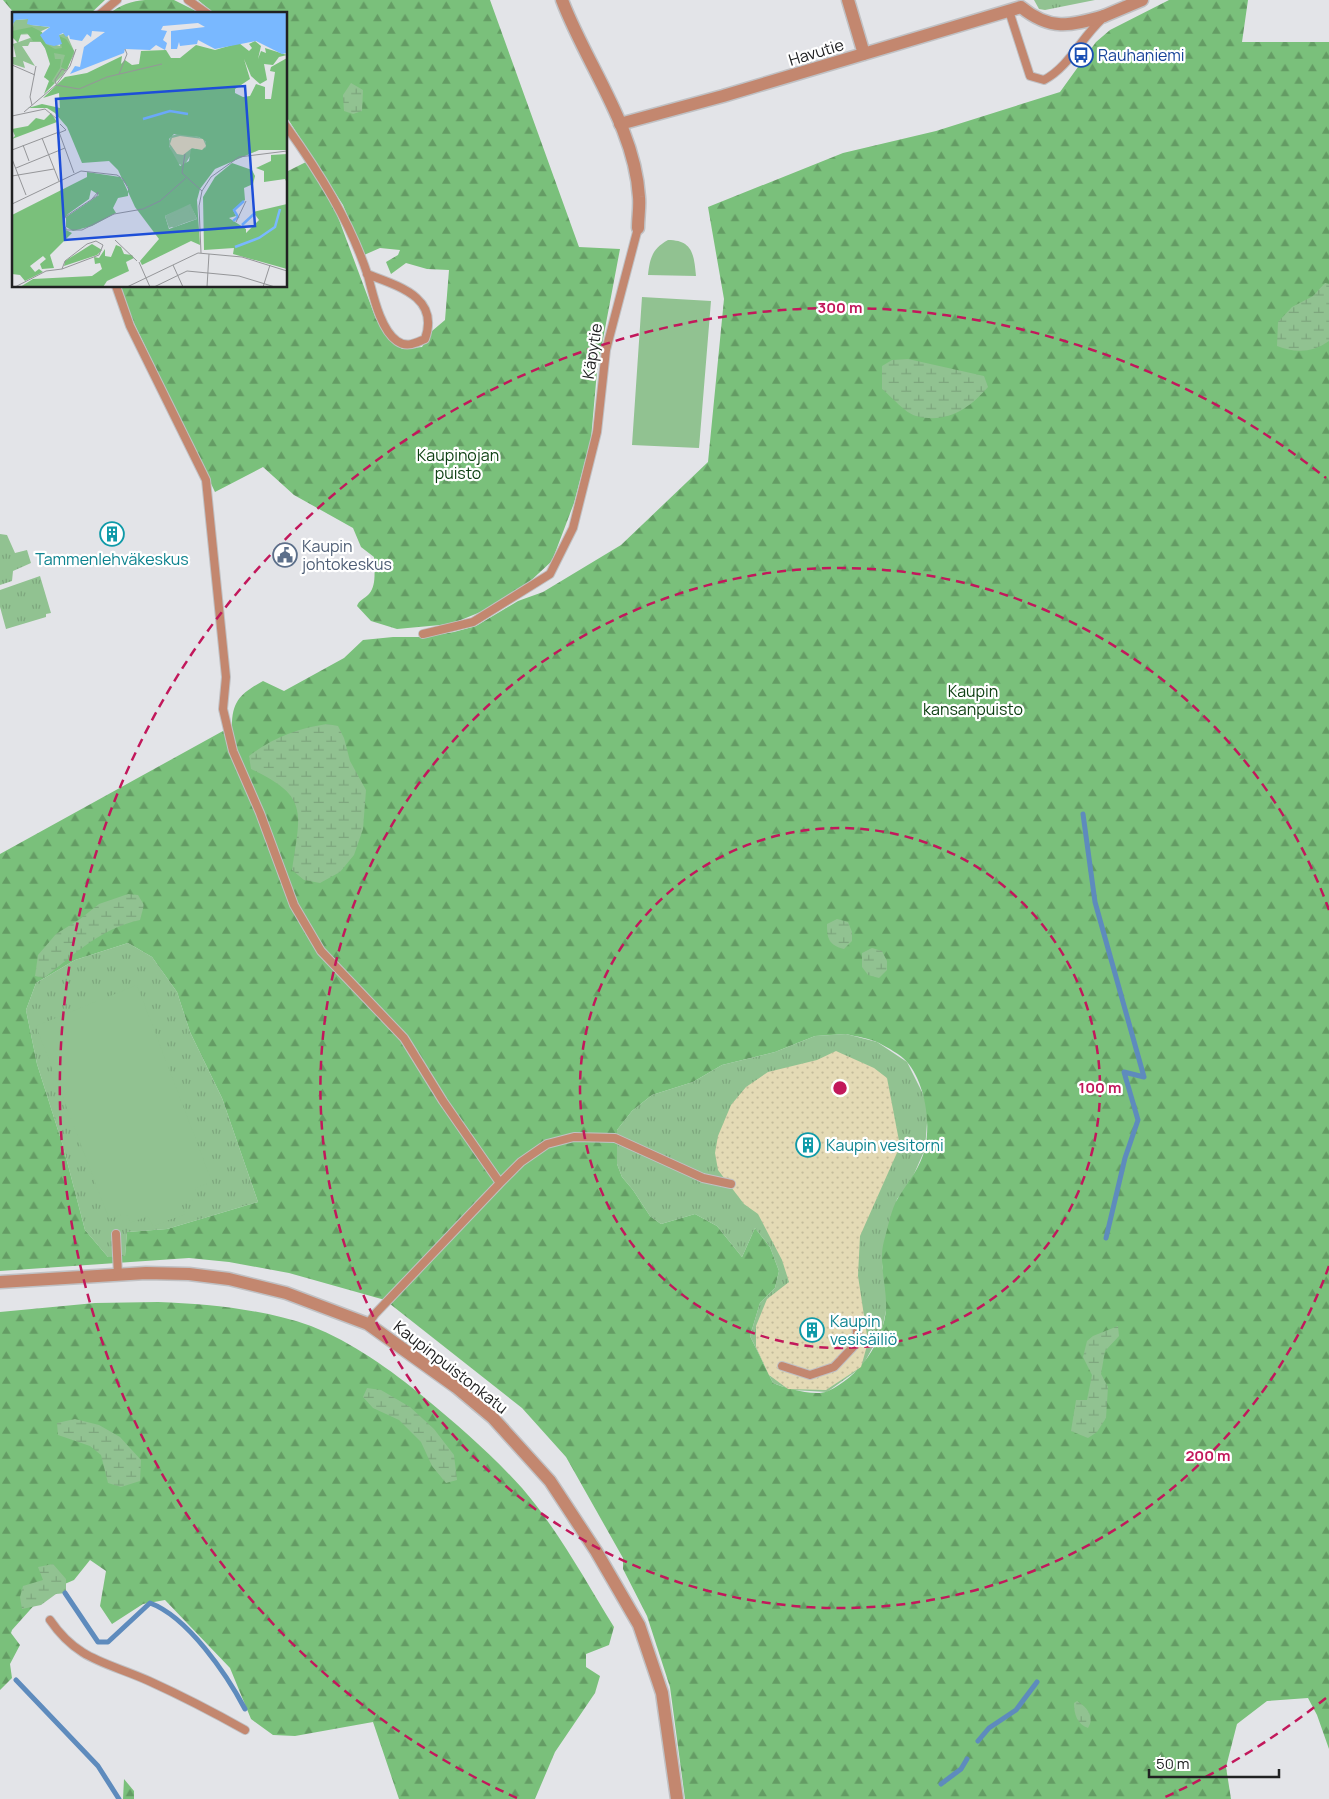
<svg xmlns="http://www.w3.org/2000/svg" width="1329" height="1799" font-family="Manrope,sans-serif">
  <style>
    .grass { fill: url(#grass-tufts) }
    .forest { fill: url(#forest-firs); fill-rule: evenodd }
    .wetland { fill: url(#wetland-marsh) }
    .sand { fill: url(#sand-dots) }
    .pitch { fill: #91c291 }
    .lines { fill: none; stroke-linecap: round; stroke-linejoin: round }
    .stream { stroke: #5e8bbd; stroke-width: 5 }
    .service-casing { stroke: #c0c1c4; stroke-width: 10 }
    .minor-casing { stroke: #c0c1c4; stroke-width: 15 }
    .tertiary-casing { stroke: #c0c1c4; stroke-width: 15 }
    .service { stroke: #c3876f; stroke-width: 8 }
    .minor { stroke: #c3876f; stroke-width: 12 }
    .tertiary { stroke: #c3876f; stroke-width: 12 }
    .ring { fill: none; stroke: #c2185b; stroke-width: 2.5; stroke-dasharray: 9 6 }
    .labels { text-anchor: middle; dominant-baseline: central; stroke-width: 4.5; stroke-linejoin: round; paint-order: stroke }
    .street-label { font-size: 16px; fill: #202122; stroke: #fff }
    .transit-label { font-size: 16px; fill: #164399; stroke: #fff; text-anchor: start }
    .park-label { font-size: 16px; fill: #0e4113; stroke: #fff }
    .service-label { font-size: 16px; fill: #4e5e75; stroke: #fff; text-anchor: start }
    .culture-label { font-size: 16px; fill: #0d838f; stroke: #fff; text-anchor: start }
    .inset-river { fill: none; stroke: #79b8ff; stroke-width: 2.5 }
    .inset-road { fill: none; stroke: #959699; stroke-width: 1 }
    .view { fill: #1d4ed8; fill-opacity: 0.15; stroke: #1d4ed8; stroke-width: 2.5 }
    .inset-edge { fill: none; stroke: #202122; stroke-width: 2.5 }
    .centre { fill: #c2185b; stroke: #fff; stroke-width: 2.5 }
    .ring-label { font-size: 15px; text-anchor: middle; font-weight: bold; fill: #c2185b; stroke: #fff; stroke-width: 4.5; stroke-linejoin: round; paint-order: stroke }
  </style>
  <defs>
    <pattern id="grass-tufts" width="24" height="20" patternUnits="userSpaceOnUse" patternTransform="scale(1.25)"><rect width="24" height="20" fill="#91c291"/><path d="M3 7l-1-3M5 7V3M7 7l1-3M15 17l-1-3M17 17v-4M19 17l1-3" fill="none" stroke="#7da67d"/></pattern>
    <pattern id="forest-firs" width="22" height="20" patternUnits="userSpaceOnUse" patternTransform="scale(1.25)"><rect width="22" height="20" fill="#7ac07b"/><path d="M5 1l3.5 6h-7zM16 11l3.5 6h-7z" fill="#649c64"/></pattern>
    <pattern id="wetland-marsh" width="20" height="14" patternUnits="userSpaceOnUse" patternTransform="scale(1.25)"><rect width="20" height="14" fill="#91c291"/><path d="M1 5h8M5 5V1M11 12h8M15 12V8" fill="none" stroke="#7da67d"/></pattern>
    <pattern id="sand-dots" width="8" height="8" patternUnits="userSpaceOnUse" patternTransform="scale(1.25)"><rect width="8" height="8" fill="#e4dab5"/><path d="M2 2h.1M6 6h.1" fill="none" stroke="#c3bb9b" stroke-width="1.8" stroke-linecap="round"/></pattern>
  </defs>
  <rect width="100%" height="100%" fill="#e3e4e8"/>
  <path class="grass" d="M1034 0H1095L1045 10 1039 9Z
    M0 534 7 535 15 553 27 550 31 563 13 571 12 581 0 585Z
    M40 576 51 613 46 614V617L6 629 0 607V590Z
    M128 943 152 957 177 992 190 1032 222 1098 258 1202 167 1229 127 1232 125 1257H108L85 1230 63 1146 37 1064 26 1010 36 983 75 960Z
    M846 1034 877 1042 907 1062 923 1094 928 1110 925 1149 911 1181 897 1199 882 1265 886 1285V1310L882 1330 862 1367 827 1392 792 1390 773 1383 750 1336 760 1303 775 1288 779 1271 770 1247 755 1228 742 1257 717 1226 695 1214 661 1224 650 1216 633 1190 622 1177 617 1164V1130L632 1111 652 1095 693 1082 722 1065 775 1052 815 1036Z"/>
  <path class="forest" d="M3 0H105L90 14H15Z
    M145 0H174L202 14H110C118 5 133 1 145 0Z
    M198 0H490L579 247 620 249 597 371 591 439 574 503 552 561 525 586 483 611 451 624 397 629 371 621 357 606C359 600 364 599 369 594 377 585 374 569 374 557L361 547 353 528 294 495 263 467 215 492 132 319 120 286H286V172L306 162 335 209 376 319 402 349 422 347 432 331 445 320 449 270 427 269 406 263 391 274 386 262 398 255 400 250 380 248 364 255 343 205 286 116V14H215Z
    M1169 0H1248L1242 42H1329V1749L1317 1715 1308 1698 1267 1701 1237 1724 1226 1767 1231 1799H685L670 1687 647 1616 623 1569V1558L566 1457 522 1408 385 1300 289 1273 229 1262 189 1258 0 1271V854L232 726C232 700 242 693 263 681L284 691 344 658 363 640 393 637H422L454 632 476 626 518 601 543 592 621 545 708 462 724 299 708 207 843 153 936 131 1060 92 1096 42 1110 30ZM128 943 152 957 177 992 190 1032 222 1098 258 1202 167 1229 127 1232 125 1256 108 1257 85 1230 63 1146 37 1064 26 1010 36 983 75 960ZM846 1034C857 1037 869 1038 879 1043 888 1048 900 1054 907 1062 925 1083 931 1122 925 1148 921 1167 908 1182 898 1198 891 1209 888 1228 884 1241 878 1263 887 1286 886 1308 884 1342 859 1377 828 1391 815 1397 785 1388 773 1383L750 1336 760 1303 775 1288 779 1271 770 1247 755 1228 742 1257 717 1226 695 1214 661 1224 650 1216 633 1190 622 1177 617 1164V1130L632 1111 652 1095 693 1082 722 1065 775 1052 815 1036Z
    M158 1302C209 1304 262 1309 311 1326 352 1342 391 1370 425 1398 459 1426 492 1455 522 1488 558 1530 585 1580 614 1627L609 1645 586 1654V1667L600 1676 595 1693 555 1752 535 1799H399L373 1722 295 1736 273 1735 251 1719 230 1668 165 1600 143 1604 112 1624 100 1606 106 1571 90 1560 74 1580 46 1592 12 1630 11 1633 20 1645 10 1664 12 1678 0 1690V1312L95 1303Z
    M124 1779 134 1791V1799H123Z"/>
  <path class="wetland" d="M351 83 363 90 362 111 353 114 344 111 343 95Z
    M1325 283 1329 284V341C1312 353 1295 353 1277 346L1278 322 1292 307 1313 296Z
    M908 359 984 376 988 387C969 409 947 424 916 416 905 413 892 397 882 389V366L892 360Z
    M327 724 338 726 344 738 350 761 366 790 363 829 354 855 340 872 320 883 304 880 292 870C300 813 310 796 251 769L249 756C272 738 298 728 327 724Z
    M128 894 138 895 144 905 140 920C100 929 76 953 44 978L35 976 38 955 56 934 80 919 99 904Z
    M837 919 848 922 852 932V941L844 949C829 945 827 939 827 924Z
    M872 948 882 951 887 961V970L879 978 868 975 862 967V953Z
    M1118 1326 1119 1336 1105 1351 1101 1374 1108 1387 1106 1418 1097 1432 1088 1438 1071 1431 1076 1400H1087L1092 1375 1083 1357 1087 1341 1093 1336Z
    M367 1388 381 1390 410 1407 434 1429 454 1455 457 1480 446 1483 432 1466 421 1442 399 1420 373 1408 363 1397Z
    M75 1419 99 1425 120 1437 141 1460 140 1481 121 1487 108 1483 101 1455 90 1446 58 1435 57 1423Z
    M53 1564 66 1579V1593L56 1594 41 1605 22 1609 20 1597 23 1586 43 1580 38 1567Z
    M1077 1701C1087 1707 1095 1717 1088 1728 1077 1724 1074 1714 1074 1703Z"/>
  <path class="sand" d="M836 1051 874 1068 887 1078 900 1146 860 1236 858 1276 868 1342 861 1367 826 1390 788 1389 769 1375 756 1347V1326L767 1299 789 1282 782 1260 758 1214 744 1204 718 1170 715 1153 718 1136 731 1105 746 1087 768 1072 817 1060Z"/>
  <path class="pitch" d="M668 240C693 240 694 255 696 276L648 275C650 258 652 249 668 240Z
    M642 297 711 301 699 448 632 445Z
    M137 985 212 1182 195 1188 198 1198 181 1204 185 1214 153 1226 148 1216 130 1223 126 1213 109 1219 36 1026Z"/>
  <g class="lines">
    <path class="stream" d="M1083 814 1095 902 1144 1077 1124 1072 1138 1120 1125 1158 1106 1238
      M65 1593 98 1642H108L150 1603C188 1617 227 1675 245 1709
      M16 1680 98 1766 119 1799
      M978 1741 989 1728 1016 1710 1037 1682
      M941 1784 961 1769 967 1759"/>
    <g class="service-casing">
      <path id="service" d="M188 0 208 14
        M1009 11 1030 76 1044 80C1069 67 1081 38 1102 19
        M100 14 117 0
        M286 126C319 172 350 221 368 276 373 294 380 329 397 341 407 348 415 343 425 339 440 297 398 286 367 274
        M116 286 130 326 206 480 226 677 223 709 233 751 260 813 294 905 321 951 404 1038 443 1101 500 1183
        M423 634 473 622 550 574 573 528 597 432 606 350 638 228
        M116 1234 118 1275
        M368 1324 375 1314 500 1183 521 1162 547 1144 574 1137 615 1138 703 1178 731 1184
        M782 1366 810 1375 834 1367 853 1347 857 1333 856 1321
        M50 1620C78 1661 107 1662 149 1681 182 1696 213 1712 245 1730"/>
    </g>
    <g class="minor-casing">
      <path id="minor" d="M562 0C586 64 635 127 639 197 640 207 638 217 638 228
        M848 0 864 54
        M1021 7C1050 31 1070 26 1104 16
        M620 124 723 96 1021 7
        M0 1282 146 1273 189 1274 229 1279 286 1293 368 1324 456 1387 493 1418 550 1481 596 1551 639 1625 662 1693 677 1799"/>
    </g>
    <g class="tertiary-casing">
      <path id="tertiary" d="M1104 16 1142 0"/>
    </g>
    <use href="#service" class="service"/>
    <use href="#minor" class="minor"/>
    <use href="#tertiary" class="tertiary"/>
  </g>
  <g class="ring">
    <circle cx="840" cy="1088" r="260"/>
    <path d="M1329 1266A520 520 0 1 1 1329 910"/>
    <path d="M1326 1698A780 780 0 0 1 1163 1798M517 1798A780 780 0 1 1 1326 478"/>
  </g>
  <defs>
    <g id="bus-ring" transform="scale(1.25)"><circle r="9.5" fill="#fff" stroke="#1a4fb4" stroke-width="1.5"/><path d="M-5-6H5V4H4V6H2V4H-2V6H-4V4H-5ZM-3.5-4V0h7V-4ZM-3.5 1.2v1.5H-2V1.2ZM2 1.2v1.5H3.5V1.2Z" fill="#1a4fb4"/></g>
    <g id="building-ring" transform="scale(1.25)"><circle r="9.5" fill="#fff" stroke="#0f9aa8" stroke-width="1.5"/><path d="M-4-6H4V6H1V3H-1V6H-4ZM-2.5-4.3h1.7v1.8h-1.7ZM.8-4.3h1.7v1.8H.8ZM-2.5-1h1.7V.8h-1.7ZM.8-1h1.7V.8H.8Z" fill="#0f9aa8"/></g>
    <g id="civic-ring" transform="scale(1.25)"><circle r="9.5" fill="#fff" stroke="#5c6f8a" stroke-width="1.5"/><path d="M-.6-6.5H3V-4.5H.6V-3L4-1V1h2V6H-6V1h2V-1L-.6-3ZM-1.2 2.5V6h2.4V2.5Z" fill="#5c6f8a"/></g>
  </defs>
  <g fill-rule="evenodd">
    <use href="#bus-ring" x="1081" y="55"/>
    <use href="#building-ring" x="112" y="534"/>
    <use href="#civic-ring" x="285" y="555"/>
    <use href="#building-ring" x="808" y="1145"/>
    <use href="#building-ring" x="812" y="1330"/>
  </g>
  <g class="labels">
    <g class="street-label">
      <text transform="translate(816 52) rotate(-17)">Havutie</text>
      <text transform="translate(592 351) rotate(-81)">Käpytie</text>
      <text transform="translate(451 1367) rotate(38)">Kaupinpuistonkatu</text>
    </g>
    <g class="transit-label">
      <text x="1098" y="55">Rauhaniemi</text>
    </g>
    <g class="park-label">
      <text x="458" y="455">Kaupinojan<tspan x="458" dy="18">puisto</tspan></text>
      <text x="973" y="691">Kaupin<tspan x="973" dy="18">kansanpuisto</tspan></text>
    </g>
    <g class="service-label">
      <text x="302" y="546">Kaupin<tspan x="302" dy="18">johtokeskus</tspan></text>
    </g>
    <g class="culture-label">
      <text x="112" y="559" text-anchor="middle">Tammenlehväkeskus</text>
      <text x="826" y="1145">Kaupin vesitorni</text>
      <text x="830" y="1321">Kaupin<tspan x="830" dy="18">vesisäiliö</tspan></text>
    </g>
  </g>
  <g transform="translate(12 12)">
    <rect width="275" height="275" fill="#e3e4e8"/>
    <path d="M16 7 19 13 38 15 23 22 0 23 2 8ZM54 21 63 41 51 63 43 71 32 65 42 59 40 47 29 30H18L16 34H10L23 54 11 49 13 56 0 52V45H4L1 32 18 26 48 34 47 23ZM168 121 187 125 194 130V136L189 139 183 136 172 154 164 151 156 131 159 124ZM178 191 185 207 157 216 153 204Z" fill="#91c291"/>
    <path d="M20 15 30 20 34 32 43 37 50 36 47 24 54 27 62 39 55 58 49 55 53 43 42 41 43 47H49L48 56 40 69 43 71 32 82 37 69 32 65 38 52 33 36 28 29H21L15 21 9 22 6 31 0 25V19ZM243 29 249 34 246 47 249 39 254 41 253 36 275 43 267 45 261 53 252 52 255 68 248 72 239 64 232 47 238 67 223 77V81L231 85 238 84 244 72 253 75V87H259L263 60 258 59 259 55 275 46V138H247L203 157 188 177 185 188 188 233 179 229 130 253 128 249 147 227 123 195 106 158 97 149 70 151 55 115 43 101 35 96H16L30 92 48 96 47 81 31 86 53 65 75 61 110 44 109 52 113 48 120 53 127 52 129 39 154 38 159 46H168L184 33 203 38 227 31 237 39 240 36 237 32ZM162 122 187 125 194 130V136L179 137 177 149 168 154 157 134V127ZM178 192 185 207 157 217 153 204ZM39 101 45 110 0 127 3 124 0 117 16 114 24 106 32 108ZM275 142V171L273 167 252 170V159L244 156 259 149V143ZM220 151 240 158 243 164 241 172 232 176 233 188 221 198 224 204 217 206 234 217V221L247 208 241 200 275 192V257L221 242 222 236 192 238 191 185 203 165ZM75 160 108 165 116 175V184L106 186 101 196 104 201 80 214 61 219 54 215V205L87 183 79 178 77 187 56 202 51 209 54 218 60 221 38 243 42 256 30 257 28 252 34 247 31 244 18 254 23 260 27 257 31 260 13 269 8 263 0 262V203L75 165ZM80 232 90 238 85 243 52 254 53 249ZM104 233 109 235 112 242 120 243 122 246 114 250 117 259 95 269 91 275H8L21 267 80 264 90 257 88 251 83 252 82 245 87 246 93 237V244L99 245Z" fill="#7ac07b" fill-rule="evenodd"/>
    <path d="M168 124 191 127 194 134 190 138 180 136 171 143 165 142 158 132 160 126Z" fill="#e4dab5"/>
    <path d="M176 196 181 207 161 216 156 206Z" fill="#91c291"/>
    <path d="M0 0H275V41L270 42 244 29 203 37 186 28 185 32 168 34 167 30 165 37H159V19L193 15 186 11 151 14 149 18 155 19 151 28 155 31 153 38 144 33 138 38 113 37 112 41 58 62 63 54 68 55 72 35 93 20 80 19 79 25 75 22 70 29 58 27 57 23 54 25 51 21 47 23 50 32 42 34 34 32 28 23 38 15 19 13 15 12 16 7 4 8 0 13Z" fill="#79b8ff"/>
    <path class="inset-river" d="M131 107 158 99 176 102M221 209 226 205 222 198 232 189M230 213 243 201M223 235 247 226 263 215 268 197"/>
    <path class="inset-road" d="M0 53 23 63M107 62 115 42 113 37M44 72 43 68 50 57 54 59M44 73 67 77 95 65 150 52M20 93 18 85 24 54M12 100 44 73 58 54 64 37M0 104 33 97 45 107 47 120M47 120 62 161M47 121 54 118 48 112M30 126 47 169M11 133 17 149M0 138 47 120M173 142 170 161 190 179M0 147 14 183M4 156 53 136M0 164 42 157M80 187 86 180 85 184 53 205 51 212 55 218H70L102 202 131 197 148 189 174 166M0 192 69 159 105 163 111 167 117 178M224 210 234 189M103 228 125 249M189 241 187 194 190 179 199 165 227 145 275 139M127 250 138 275M161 253 171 275M3 275 34 259 50 257 87 243 91 233 84 229 75 232 53 249 50 257M115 275 186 241 230 245 275 259M142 275 175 259 227 264 263 275M195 275 197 242M251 275 258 253"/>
    <path class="view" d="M233 74 243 214 53 228 44 87Z"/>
    <rect width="275" height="275" class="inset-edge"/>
  </g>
  <circle cx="840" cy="1088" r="8" class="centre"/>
  <g class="ring-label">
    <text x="840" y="313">300 m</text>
    <text x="1100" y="1093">100 m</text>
    <text x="1208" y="1461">200 m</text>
  </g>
  <path d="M1149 1769v8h130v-8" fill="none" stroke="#202122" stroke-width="2.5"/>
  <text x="1156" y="1769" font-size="15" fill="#202122" stroke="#ffffff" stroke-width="4" paint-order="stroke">50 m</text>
</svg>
